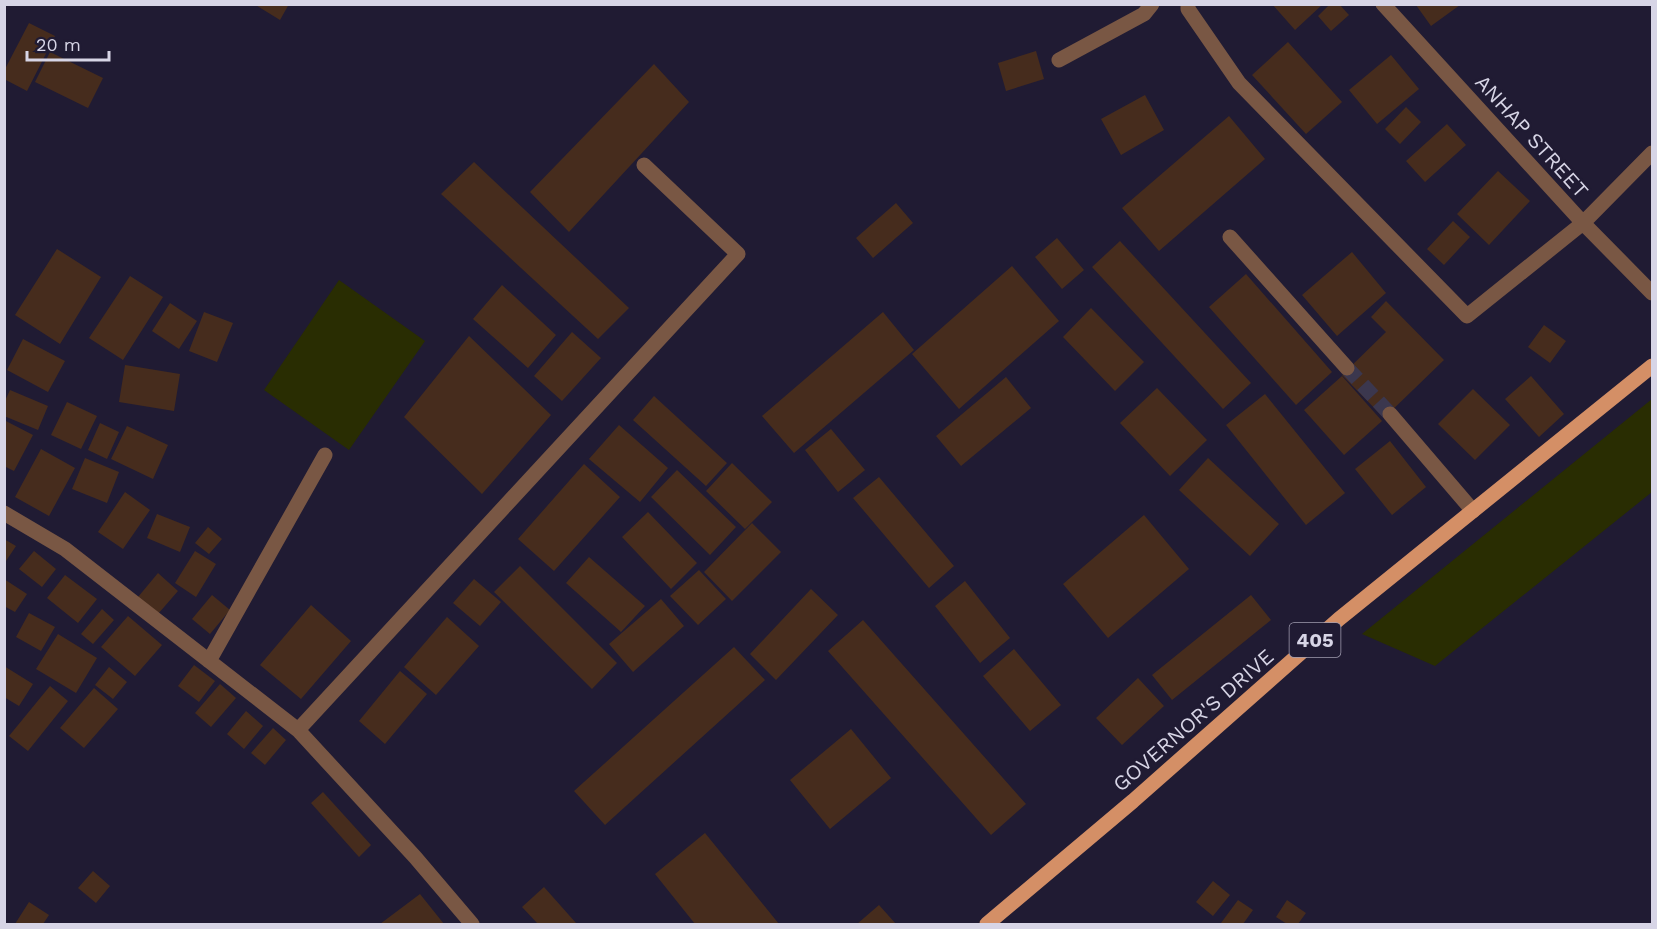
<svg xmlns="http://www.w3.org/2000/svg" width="1657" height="929" font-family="'Work Sans',sans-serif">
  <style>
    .green { fill: #292d02 }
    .building { fill: #462c1d }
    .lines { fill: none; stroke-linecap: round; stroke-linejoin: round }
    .minor-tunnel { stroke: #3b374e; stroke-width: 15; stroke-dasharray: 15 8; stroke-linecap: butt }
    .minor { stroke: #795744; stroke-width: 15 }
    .major { stroke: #d48f66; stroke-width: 15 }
    .labels { text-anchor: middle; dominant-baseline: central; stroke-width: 5; stroke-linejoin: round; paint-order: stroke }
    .shield { fill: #201b33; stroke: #a09db0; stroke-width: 1.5 }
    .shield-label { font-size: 20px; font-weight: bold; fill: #d7d5e6 }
    .street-label { font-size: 21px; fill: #d7d5e6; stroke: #201b33 }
  </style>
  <rect width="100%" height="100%" fill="#201b33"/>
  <path class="green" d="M339 280 425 341 349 450 264 390Z
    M1652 399V492L1435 666 1362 634Z"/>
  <path class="building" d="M254 4H289L280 20Z
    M1272 4H1323L1295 30Z
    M1330 4H1339L1349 15 1331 31 1318 16Z
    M1416 5H1460L1431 26Z
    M29 23 55 36 27 91 4 79V71Z
    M1288 42 1342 102 1306 134 1252 75Z
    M1036 51 1044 79 1006 91 998 63Z
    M50 52 103 78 88 108 35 82Z
    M1391 55 1419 89 1377 124 1349 90Z
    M654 64 689 102 569 232 530 192Z
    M1145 95 1164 130 1121 155 1101 119Z
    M1406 107 1421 122 1400 144 1385 129Z
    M1229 116 1265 159 1159 251 1122 208Z
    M1447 124 1466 145 1425 182 1406 161Z
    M474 162 629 308 598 339 441 194Z
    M1498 171 1530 201 1489 245 1457 214Z
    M896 203 913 223 873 258 856 238Z
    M1453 221 1470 237 1444 265 1427 249Z
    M1057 238 1084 270 1062 289 1035 257Z
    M1120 241 1251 383 1223 409 1092 267Z
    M57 249 101 277 60 344 15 315Z
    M1352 252 1386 293 1337 336 1302 295Z
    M1012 266 1059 321 959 409 912 354Z
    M1246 274 1332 372 1296 405 1209 307Z
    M130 276 163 297 123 360 89 338Z
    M502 285 556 335 528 368 473 319Z
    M1386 301 1444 360 1384 418 1342 375 1386 332 1371 317Z
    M170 303 197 321 179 349 152 331Z
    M1091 308 1144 362 1115 391 1063 337Z
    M204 312 233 323 217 362 189 351Z
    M883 312 914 350 794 453 762 416Z
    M1544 325 1566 341 1550 363 1528 347Z
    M572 332 601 358 562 401 534 376Z
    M469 336 551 415 482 494 404 417Z
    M23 339 65 361 48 392 7 370Z
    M125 365 180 374 174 411 119 402Z
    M1342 376 1382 421 1344 455 1304 410Z
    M1531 376 1564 414 1539 437 1505 399Z
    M1006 377 1031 408 961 466 936 436Z
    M1157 388 1207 440 1170 476 1120 423Z
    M1473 389 1510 425 1475 460 1438 424Z
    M10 390 48 406 38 430 4 416V403Z
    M1265 394 1345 493 1306 525 1226 425Z
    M654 396 727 463 706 486 633 420Z
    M67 402 97 416 81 449 51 435Z
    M4 420 33 435 14 471 4 466Z
    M100 423 119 432 107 459 88 450Z
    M619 425 668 468 640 502 589 459Z
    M127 426 168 445 153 479 111 459Z
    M831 429 865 470 838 492 805 450Z
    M1390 441 1426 487 1392 515 1355 469Z
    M41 449 75 468 49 516 15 497Z
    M85 458 119 472 107 503 72 489Z
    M1208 458 1279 524 1250 556 1179 490Z
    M732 463 772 502 745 529 706 491Z
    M584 464 620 497 554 571 518 539Z
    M677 470 736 527 710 555 651 497Z
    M879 477 954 566 929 588 853 498Z
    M125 492 150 510 123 549 98 532Z
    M648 512 697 563 671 589 622 537Z
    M157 514 190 527 180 552 147 538Z
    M1144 515 1189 569 1108 638 1063 584Z
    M752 523 781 552 732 601 704 572Z
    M208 527 222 539 209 554 195 543Z
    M4 539 16 546 4 564Z
    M34 551 56 569 42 587 19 569Z
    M195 551 216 564 196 597 175 583Z
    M589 557 645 606 621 632 566 583Z
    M520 566 617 663 592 689 494 592Z
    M699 570 726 599 698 625 670 596Z
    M158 573 178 591 158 614 138 597Z
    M65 575 97 599 78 623 47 598Z
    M4 579 27 594 15 612 4 606Z
    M474 579 501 602 480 626 453 603Z
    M965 581 1010 638 980 663 935 606Z
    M811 589 838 615 776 680 750 654Z
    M212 595 230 610 210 634 192 619Z
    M1251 595 1271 620 1172 700 1152 675Z
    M661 599 684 626 633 672 609 644Z
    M311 605 351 641 301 699 260 665Z
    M102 609 114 620 93 644 81 634Z
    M29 613 55 627 41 651 16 637Z
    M128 616 162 645 135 676 101 647Z
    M447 617 479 646 436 695 404 667Z
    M863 620 1026 804 991 835 828 651Z
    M58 634 97 658 76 693 36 669Z
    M734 647 765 680 605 825 574 791Z
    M1014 649 1061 705 1030 731 983 676Z
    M194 665 215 681 199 702 178 686Z
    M4 666 33 684 19 706 4 697Z
    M109 667 127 682 113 699 95 685Z
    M400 671 427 694 385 744 359 721Z
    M1138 678 1164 706 1122 745 1096 718Z
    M220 684 236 698 211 727 195 713Z
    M50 686 68 701 28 751 9 736Z
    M94 688 118 709 84 748 60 728Z
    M246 711 263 726 244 749 227 734Z
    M273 728 286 740 265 765 251 753Z
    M851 729 891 778 830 829 790 780Z
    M323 792 371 845 359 857 311 803Z
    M705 833 779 924H695L655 874Z
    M93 871 110 886 96 903 78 888Z
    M1213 881 1230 895 1213 916 1196 902Z
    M544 887 576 923 575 924H538L522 907Z
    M420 894 444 924H380Z
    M1238 900 1253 910 1243 924H1223L1221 923Z
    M1287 900 1306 913 1298 924H1287L1276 917Z
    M29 902 49 915 43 924H15Z
    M879 905 896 924H857Z"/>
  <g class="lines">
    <path class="minor-tunnel" d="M1347 368 1390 414"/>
    <path class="minor" d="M1188 4V9L1239 83 1467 316 1583 223 1652 153
      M1383 4 1583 223 1652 293
      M1059 60 1144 14 1152 4
      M1230 237 1347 368
      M1390 414 1473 511
      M4 513 65 549 298 730 415 857 472 924
      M209 661 325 455
      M298 730 738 254 644 165"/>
    <path class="major" d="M987 924 1133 801 1339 619 1652 366"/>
  </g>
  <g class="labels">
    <rect class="shield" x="1289.5" y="623" width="51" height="34" rx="4.5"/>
    <g class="shield-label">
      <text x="1315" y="640">405</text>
    </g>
    <g class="street-label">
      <text transform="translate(1532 136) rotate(48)">ANHAP STREET</text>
      <text transform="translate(1193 720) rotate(-41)">GOVERNOR'S DRIVE</text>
    </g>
  </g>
  <rect width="1657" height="929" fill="none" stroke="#d7d5e6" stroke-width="12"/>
  <path d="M27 51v9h82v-9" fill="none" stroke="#d7d5e6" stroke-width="3"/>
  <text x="36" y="51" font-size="18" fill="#d7d5e6" stroke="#201b33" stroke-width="4.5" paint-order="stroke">20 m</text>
</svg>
